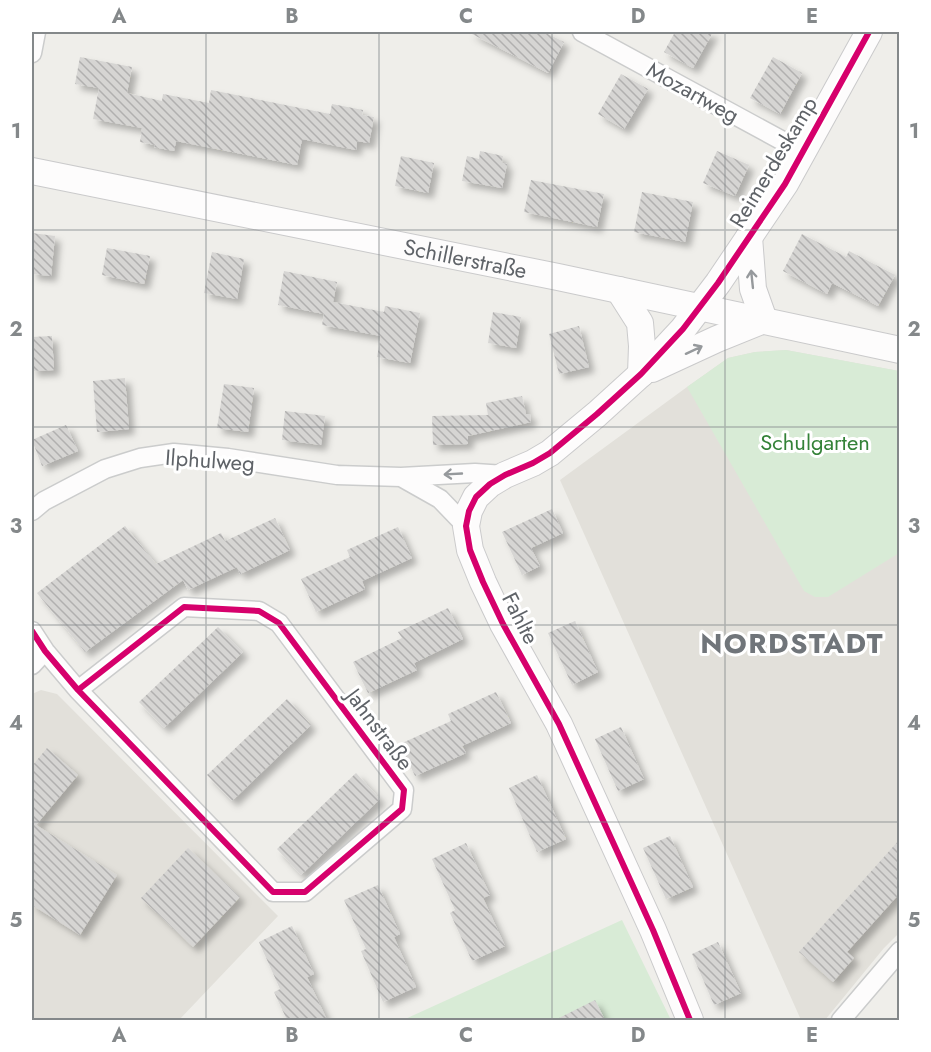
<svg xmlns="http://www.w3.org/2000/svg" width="931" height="1052" font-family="Jost,sans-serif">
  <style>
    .education { fill: #e2e0da }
    .green { fill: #d8ebd6 }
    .building { fill: url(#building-back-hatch); filter: url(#shadow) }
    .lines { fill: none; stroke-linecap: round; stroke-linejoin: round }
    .minor-casing { stroke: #cbcccc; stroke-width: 21 }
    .secondary-casing { stroke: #cacacb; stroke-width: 28 }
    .minor { stroke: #fdfcfc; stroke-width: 18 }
    .secondary { stroke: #fdfcfc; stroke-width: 26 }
    .cycleway-casing { stroke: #fff; stroke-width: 10 }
    .cycleway { stroke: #d6006c; stroke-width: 6 }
    .oneway { stroke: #96999c }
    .grid { fill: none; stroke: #84888a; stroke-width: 1.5; stroke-opacity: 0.55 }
    .labels { text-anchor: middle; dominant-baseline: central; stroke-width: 6; stroke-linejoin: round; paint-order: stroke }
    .street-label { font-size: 22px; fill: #5f6368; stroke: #fff }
    .park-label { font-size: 22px; fill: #348238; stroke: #fff }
    .district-label { font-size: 28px; font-weight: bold; letter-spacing: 1.5px; fill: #70757a; stroke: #fff }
    .neatline { fill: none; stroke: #84888a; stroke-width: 2 }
    .grid-label { font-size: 20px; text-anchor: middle; font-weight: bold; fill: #84888a }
  </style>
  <defs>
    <pattern id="building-back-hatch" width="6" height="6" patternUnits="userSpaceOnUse" patternTransform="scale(1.5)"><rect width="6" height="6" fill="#d6d5d3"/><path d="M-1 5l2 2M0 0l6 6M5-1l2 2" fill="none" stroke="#b1b0af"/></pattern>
    <filter id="shadow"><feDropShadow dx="5.5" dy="5.5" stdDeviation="3" flood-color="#0004"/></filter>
  </defs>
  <rect width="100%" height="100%" fill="#efeeea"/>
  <path class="education" d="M786 350 899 371V933L884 948 825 1020H801L560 480 687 387 728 358 755 352Z
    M41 690 57 694 278 916 179 1020H32V694Z"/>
  <path class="green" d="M786 350 899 371V553L828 597H815L804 591 687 387 728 358 755 352Z
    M622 920 671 1020H403Z"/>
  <path class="building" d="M468 32H544L564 42 548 73Z
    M675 32H713L693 68 664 52Z
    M80 57 132 67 127 93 162 101 163 94 209 103 211 90 330 114 332 104 363 110 362 115 374 117 369 143 357 141 356 150 302 139 297 165 176 141 174 151 154 147 155 145 140 142 142 128 93 119 99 88 75 84Z
    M773 57 802 73 780 114 750 98Z
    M621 74 648 89 624 129 598 114Z
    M480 151 503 156 502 163 507 164 502 188 462 181 467 156 479 159Z
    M717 151 749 165 735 196 703 183Z
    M401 156 434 163 428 193 395 186Z
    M531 180 604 194 597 227 524 212Z
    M642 192 693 202 685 242 634 232Z
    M32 233 55 236 51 276 32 274Z
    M802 234 846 257 849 251 895 275 878 306 832 283 827 294 783 271Z
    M107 248 150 256 144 284 102 275Z
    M212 252 244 259 237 299 204 293Z
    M284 271 337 282 333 302 384 312 385 306 420 313 410 363 377 357 381 336 322 325 324 314 278 305Z
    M493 312 521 317 516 348 488 343Z
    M579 326 589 367 559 374 549 334Z
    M52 336 54 370 32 371V337Z
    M125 378 129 429 97 432 93 381Z
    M224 384 254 388 248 432 217 428Z
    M522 396 526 414H530L531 422 468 436V444L433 445 432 416 488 415 486 403Z
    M285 411 325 416 321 445 282 440Z
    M66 425 78 451 42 466 32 440Z
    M552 509 563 533 531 548 540 566 522 575 502 532Z
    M275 518 290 550 240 574 237 567 188 590 183 580 85 652 37 593 125 526 156 564 221 533 225 541Z
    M398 527 412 558 362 581 365 589 316 612 301 579 350 557 347 550Z
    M448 608 463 639 414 663 417 670 368 693 353 662 402 638 398 632Z
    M575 621 598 672 572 685 548 633Z
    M218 627 243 652 164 728 139 702Z
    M496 692 511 723 462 746 466 753 415 776 400 744 451 721 448 714Z
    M287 699 311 725 232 801 207 775Z
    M621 727 644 779 618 791 595 739Z
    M47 748 78 775 36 825 117 875 80 935 32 905V766Z
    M356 773 380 799 301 875 277 849Z
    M537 775 566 839 537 852 509 788Z
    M670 836 693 887 666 899 643 848Z
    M900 839V893L847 952 854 958 833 982 799 952Z
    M466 843 490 895 483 898 505 946 472 961 450 913 455 910 432 859Z
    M188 848 240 897 193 947 141 898Z
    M378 885 400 934 394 937 416 987 383 1002 361 951 366 949 344 900Z
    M292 926 314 974 307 977 327 1020H287L274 992 280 989 259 942Z
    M718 942 741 993 714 1005 692 954Z
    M595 1000 605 1020H555Z"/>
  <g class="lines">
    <g class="minor-casing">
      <path id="minor" d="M582 32 803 152
        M32 53 36 32
        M401 477 440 499 466 526
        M32 511 44 501 105 469 140 458 174 453 228 458 337 475 401 477 475 473 505 475
        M32 631 45 651 78 690 273 892H305L402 809 404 790 279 623 259 611 184 607 78 690
        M32 665 45 651
        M841 1020 900 951"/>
    </g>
    <g class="secondary-casing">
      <g id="secondary">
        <path id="s1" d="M32 171 558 277 900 350"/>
        <path d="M749 237 753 289 764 320"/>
        <path d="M619 290 640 323 642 346 641 374"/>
        <path d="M652 369 717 339 764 320"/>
        <path d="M690 1020 653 930 559 724 503 624 483 582 470 550 466 526 469 511 476 497 490 484 505 475 533 463 550 453 597 414 641 374 683 329 718 283 785 184 869 32"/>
      </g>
    </g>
    <use href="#minor" class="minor"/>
    <use href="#secondary" class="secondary"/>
    <g class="cycleway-casing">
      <path id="cycleway" d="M32 631 45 651 78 690 273 892H305L402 809 404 790 279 623 259 611 184 607 78 690
        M690 1020 653 930 559 724 503 624 483 582 470 550 466 526 469 511 476 497 490 484 505 475 533 463 550 453 597 414 641 374 683 329 718 283 785 184 869 32"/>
    </g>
    <use href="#cycleway" class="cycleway"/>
  </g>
  <defs><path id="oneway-shaft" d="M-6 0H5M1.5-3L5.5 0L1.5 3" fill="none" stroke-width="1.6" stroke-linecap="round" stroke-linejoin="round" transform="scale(1.5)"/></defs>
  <g class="oneway">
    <use href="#oneway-shaft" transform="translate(752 279) rotate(-96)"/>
    <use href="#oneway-shaft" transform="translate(694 350) rotate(-25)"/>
    <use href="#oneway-shaft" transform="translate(453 474) rotate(177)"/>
  </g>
  <path class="grid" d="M206 32V1020M379 32V1020M552 32V1020M725 32V1020M32 230H900M32 427H900M32 625H900M32 822H900"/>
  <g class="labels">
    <g class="street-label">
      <text transform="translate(693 92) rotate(29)">Mozartweg</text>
      <text transform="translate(773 162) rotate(-59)">Reimerdeskamp</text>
      <text stroke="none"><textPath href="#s1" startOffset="442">Schillerstraße</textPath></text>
      <text transform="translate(210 460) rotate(4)">Ilphulweg</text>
      <text transform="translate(521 618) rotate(63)">Fahlte</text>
      <text transform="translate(380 729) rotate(53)">Jahnstraße</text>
    </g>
    <g class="park-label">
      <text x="815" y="442">Schulgarten</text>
    </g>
    <g class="district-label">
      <text x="792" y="643">NORDSTADT</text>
    </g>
  </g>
  <rect width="931" height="1052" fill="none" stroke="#ffffff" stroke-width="66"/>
  <rect x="33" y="33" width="865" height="986" class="neatline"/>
  <g class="grid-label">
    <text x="119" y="23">A</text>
    <text x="292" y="23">B</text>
    <text x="466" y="23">C</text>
    <text x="638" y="23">D</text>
    <text x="812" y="23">E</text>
    <text x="16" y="138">1</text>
    <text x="914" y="138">1</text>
    <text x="16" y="336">2</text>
    <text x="914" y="336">2</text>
    <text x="16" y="533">3</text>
    <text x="914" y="533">3</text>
    <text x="16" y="730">4</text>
    <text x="914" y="730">4</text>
    <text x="16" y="927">5</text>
    <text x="914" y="927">5</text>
    <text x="119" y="1042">A</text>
    <text x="292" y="1042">B</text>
    <text x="466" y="1042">C</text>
    <text x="638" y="1042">D</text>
    <text x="812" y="1042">E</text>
  </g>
</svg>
